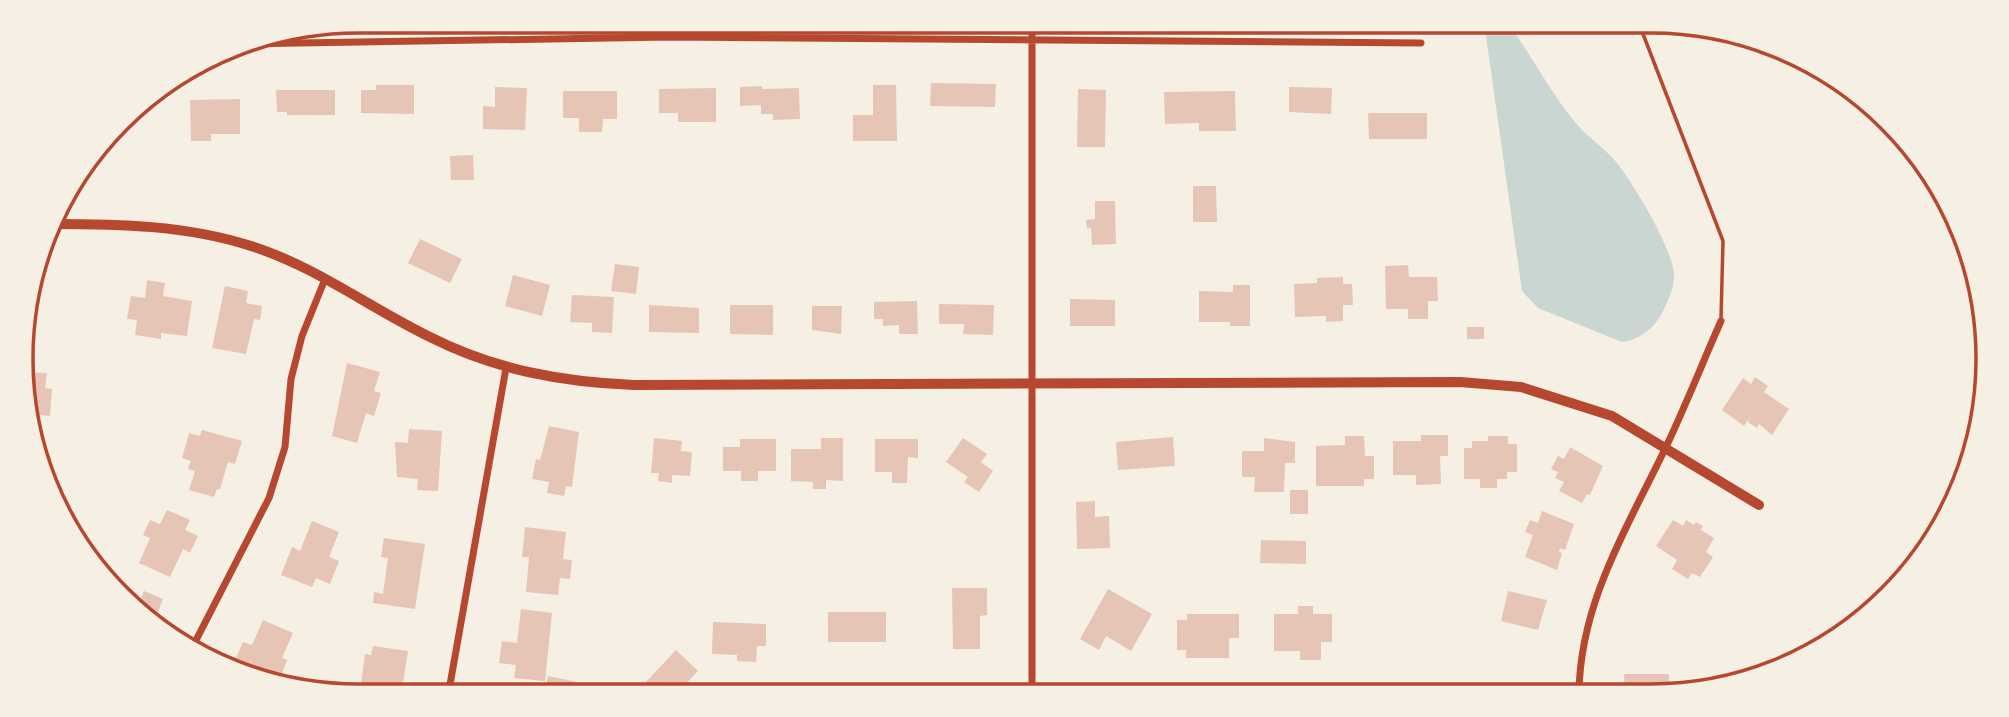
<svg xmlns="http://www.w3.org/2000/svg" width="2009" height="717" font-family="'Fira Sans Condensed',sans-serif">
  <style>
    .water { fill: #c9d6d2 }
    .building { fill: #e6c5b7 }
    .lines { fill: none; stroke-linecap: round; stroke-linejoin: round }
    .service { stroke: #b5482f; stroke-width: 3.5 }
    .minor { stroke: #b5482f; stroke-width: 7 }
    .tertiary { stroke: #b5482f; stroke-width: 10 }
    .rim { fill: none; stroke: #b5482f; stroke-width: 3.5 }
  </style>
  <rect width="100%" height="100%" fill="#f6efe4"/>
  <path class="water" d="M1497 25 1512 29C1534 60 1551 93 1575 122 1587 137 1605 148 1617 163 1633 183 1675 252 1674 277 1674 287 1669 298 1665 307 1657 326 1642 339 1622 342L1538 308 1522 291 1486 36Z"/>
  <path class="building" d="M931 83 996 84 995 107 930 106Z
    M376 85H414V114L361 113V90H376Z
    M873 85H896L897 141H853V115H873Z
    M762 86V89L799 88 800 119 773 120V114H761V105L740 106V87Z
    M495 87 527 88 525 130 483 129V106L495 107Z
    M1289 87 1332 88 1331 114 1289 112Z
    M716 88V122H678V113H659V89Z
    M1078 89 1106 90 1105 147H1077Z
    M276 90H335V115H287V112H277Z
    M563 91H617V119H603L602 132H579V118H563Z
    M1235 91 1236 131H1199V123L1165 124 1164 92Z
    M240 99V134H211V141H191L190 100Z
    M1368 113H1427V139H1369Z
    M473 155 474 180H451L450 156Z
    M1193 186H1216L1217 222H1193Z
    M1095 201H1115L1116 244 1092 245 1091 228H1087L1086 220 1095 219Z
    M420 239 462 259 450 283 408 263Z
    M615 264 639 267 636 294 611 291Z
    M1408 265 1409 277H1437L1438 301H1428V319H1408V309H1386L1385 266Z
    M513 275 550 285 542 316 505 306Z
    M1343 277V284H1352L1353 305H1343V321L1326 322V316L1295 317 1294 284 1317 283V278Z
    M147 280 165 283 163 296 192 301 187 336 161 333V339L135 335 137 320 127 319 131 296 145 298Z
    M1233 285H1250V326H1230V322H1199V291L1233 292Z
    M225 286 248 291 246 303 262 306 260 320 254 319 246 354 212 348Z
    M572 295 614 297 612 333 592 332V323L570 322Z
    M1070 299 1115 300V326H1070Z
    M917 301 918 334H899V325L883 326V319H874V302Z
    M939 304 994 305 993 335 963 334 964 324H939Z
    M27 305H32V343H26L24 315Z
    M649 305 699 308V333L649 332Z
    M730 305H773V335L730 334Z
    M812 306H842L841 334 812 330Z
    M1467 327H1484V339H1467Z
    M347 363 380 372 374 391 381 393 374 416 366 413 357 443 332 436Z
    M28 372 47 373 45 388 52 389 50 416 30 414Z
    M1755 377 1768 386 1764 392 1789 409 1772 435 1759 424 1757 428 1748 422 1750 417 1744 426 1722 410 1743 378 1751 384Z
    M549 426 579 432 572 487 566 486 564 496 547 493 549 482 532 479 536 459 540 460Z
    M409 429 442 431 438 491 417 490 418 479 397 477 395 442 408 443Z
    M202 430 242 441 235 464 228 462 220 489H217L214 497 189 490 195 471 188 469 191 461 182 458 189 433 200 436Z
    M1421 435H1448V456H1440L1441 484 1416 485V475H1393V441H1421Z
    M1345 436H1364L1365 456H1374V479H1364V486H1316V446L1345 445Z
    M1488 436H1508V444H1517V472H1507V479H1497V488H1480V479H1464V448H1472V441H1488Z
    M1173 437 1175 466 1118 470 1116 442Z
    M654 438 682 441 681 451 692 452 690 476 672 475V483L658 481 659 473H651Z
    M821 438H843V481L826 480V489H813V482L791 481V449H821Z
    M963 438 987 454 981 462 993 471 979 492 964 482 968 477 946 462Z
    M1264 438 1295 442V463H1285L1284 492H1254L1255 477H1242V451H1264Z
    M740 439H776V471H758V481H741V471H723V447H740Z
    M875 439H918V458L908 457 907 483H892V472H875Z
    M1570 447 1603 466 1590 495 1587 494 1582 503 1559 491 1564 482 1555 478 1558 472 1551 469 1558 456 1564 459Z
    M1290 490H1308V514H1290Z
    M1095 501V517L1109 516 1110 548 1077 549 1076 502Z
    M167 510 190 520 185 530 198 536 190 553 183 549 170 577 139 563 150 538 143 535 150 520 160 524Z
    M1542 511 1574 524 1565 550 1560 548 1559 552 1562 553 1557 570 1525 557 1533 535 1525 532 1530 520 1538 523Z
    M1673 520 1683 526 1686 520 1694 525 1696 522 1703 526 1701 530 1714 538 1706 552 1713 557 1700 577 1692 573 1688 579 1672 569 1677 560 1656 546Z
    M312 521 339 532 329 557 339 561 330 584 316 578 312 587 281 575 292 547 300 551Z
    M525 527 566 532 563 559 572 560 570 579 560 578 558 595 526 592 529 557H522Z
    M384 538 425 544 415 609 373 603 374 592 383 594 388 558 381 557Z
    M1261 540 1306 541V564L1260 563Z
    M952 588H987V615L980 616V649H953Z
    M1108 589 1152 614 1131 651 1106 636 1099 650 1080 639Z
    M144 591 163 599 154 622 132 600 139 603Z
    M1508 591 1547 600 1538 630 1501 621Z
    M1298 606H1313V614H1332V642H1321V660H1300V651H1274V614H1298Z
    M521 609 552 613 545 681 514 678 516 665 499 663 502 641 517 643Z
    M828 612H886V642H828Z
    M1187 614H1239V638H1229V658H1186V650H1177V620H1187Z
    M263 620 293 633 282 658 287 660 279 682 271 678 269 683 246 673 248 667 235 661 243 642 252 645Z
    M713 622 766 624V646H757L756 662 737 661V655L712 654Z
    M373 646 408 651 401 696H369L370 687 361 685 365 654 371 655Z
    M676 650 698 671 679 691 683 695H655L645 683Z
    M1624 674H1669V682H1678V693H1625Z
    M548 676 577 682 574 696H544Z"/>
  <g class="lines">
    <path class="service" d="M1638 21 1723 241 1721 319"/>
    <path class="minor" d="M668 37 669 21
      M242 44 668 37 1421 43
      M192 648 269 498 285 447 291 379 302 336 325 279
      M1032 689H1115L1136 694
      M1579 693C1580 603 1627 528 1665 449 1685 407 1702 364 1721 321
      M1032 695V21
      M448 696 506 368"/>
    <path class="tertiary" d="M51 224C118 224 186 225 251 246 315 266 370 308 430 337 495 370 562 382 634 385L1460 382 1521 387 1612 416 1759 505"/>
  </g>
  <path d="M0 0H2009V717H0ZM358 33H1651A325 325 0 0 1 1976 358V359A325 325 0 0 1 1651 684H358A325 325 0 0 1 33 359V358A325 325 0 0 1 358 33Z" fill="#f6efe4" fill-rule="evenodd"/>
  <path class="rim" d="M358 33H1651A325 325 0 0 1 1976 358V359A325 325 0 0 1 1651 684H358A325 325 0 0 1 33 359V358A325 325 0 0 1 358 33Z"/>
</svg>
